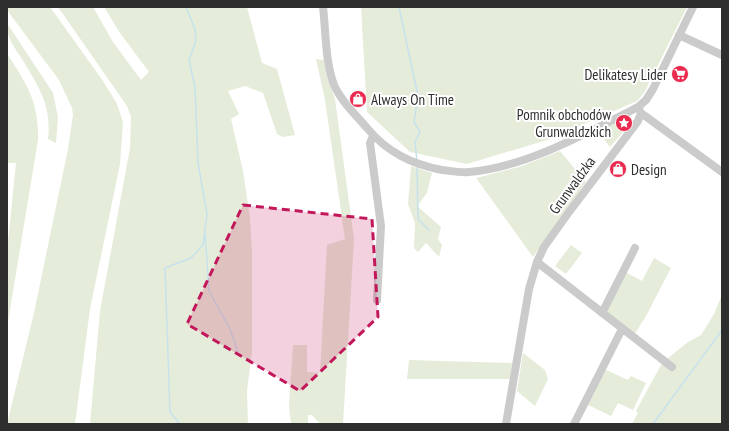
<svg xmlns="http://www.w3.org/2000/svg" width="729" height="431" font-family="'PT Sans Narrow',sans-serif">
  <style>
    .green { fill: #e6ecda }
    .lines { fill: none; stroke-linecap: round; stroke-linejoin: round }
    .stream { stroke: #c6e2ec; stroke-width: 1.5 }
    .minor { stroke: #cbcbcb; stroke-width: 8 }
    .marked { fill: #c2185b; fill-opacity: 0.2; stroke: #c2185b; stroke-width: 3; stroke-dasharray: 8 5; stroke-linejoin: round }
    .labels { text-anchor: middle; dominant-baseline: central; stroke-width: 4; stroke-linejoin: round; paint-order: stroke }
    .poi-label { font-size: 15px; fill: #2e2e2e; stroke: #fff; text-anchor: end }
    .street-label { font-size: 15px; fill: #2e2e2e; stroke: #fff }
  </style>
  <rect width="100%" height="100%" fill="#fff"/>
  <path class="green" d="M7 7H50L103 81 117 104 123 122 120 164 90 309 75 424H7L34 313 68 149 73 115 72 108 59 80 7 10Z
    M58 7H93L113 42 141 80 149 72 120 33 104 7H247L262 63 277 69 295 135 283 137 277 134 263 93 245 86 228 91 239 114 231 119 243 171 250 218 252 252V351L247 391 248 424H90L100 311 130 148 131 117 127 106Z
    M361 7H687L644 93 637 101 550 139 467 164 410 152 367 112Z
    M7 23 53 93 58 117 56 143 48 139C52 105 38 85 20 56 12 43 7 39 7 23Z
    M7 54C27 84 39 102 38 140L7 328V252L16 163H8Z
    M316 59 324 60 327 76 335 99 354 239 343 424H320L312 415H308V424H291L289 406 293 345H307V372L320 373 327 245 345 239 325 100Z
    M618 121 625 130 610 147 598 132Z
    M560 151 586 182 533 257 476 178 522 166Z
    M411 166 432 173 427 193 417 206 441 227 438 239 442 245 439 257 426 243 418 252 414 248 415 223 408 204Z
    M571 245 582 253 566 274 555 266Z
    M654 258 671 268 646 316 634 335 605 312 625 272 642 281Z
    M722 287V424H632L638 413 636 411 662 363 688 342 701 335 714 314 721 297Z
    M523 353 545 370 548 379 535 406 517 391Z
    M409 360 512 363 510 379H407Z
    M604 369 628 380 631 376 646 383 633 410 618 403 611 416 586 404Z"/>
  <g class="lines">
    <path class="stream" d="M399 7 418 96 414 122 420 132 415 142 417 161
      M417 166 418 219 429 230
      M205 233 209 291 230 329 238 352
      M180 424 170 412 165 268 191 258 203 245 207 214 198 163 195 87 189 60 196 41 195 29 186 7
      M653 424 722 330"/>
    <path class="minor" d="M323 7C326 32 325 61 334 85 341 101 356 115 367 128 387 152 411 164 442 170 451 171 460 173 469 172 524 168 589 132 638 107L646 100 653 89 693 7
      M679 35 722 55
      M641 113 722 172
      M373 136 370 143 381 226 377 300
      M537 262 672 367
      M602 313 635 248
      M506 424 529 289 537 262 544 247 569 212 638 121 641 113 638 107
      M574 424 622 329"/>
  </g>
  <path class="marked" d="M243 205 372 219 378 317 300 391 187 324Z"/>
  <defs>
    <g id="supermarket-disc" transform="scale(0.9)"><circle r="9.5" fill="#ea2a4e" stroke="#fff"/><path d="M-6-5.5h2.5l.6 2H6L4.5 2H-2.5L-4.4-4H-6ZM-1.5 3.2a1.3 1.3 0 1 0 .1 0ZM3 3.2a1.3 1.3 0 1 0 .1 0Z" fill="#fff"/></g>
    <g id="shop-disc" transform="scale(0.9)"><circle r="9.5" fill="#ea2a4e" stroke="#fff"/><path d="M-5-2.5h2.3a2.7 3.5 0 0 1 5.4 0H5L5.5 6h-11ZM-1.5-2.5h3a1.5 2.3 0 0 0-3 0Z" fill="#fff"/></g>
    <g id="sight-disc" transform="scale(0.9)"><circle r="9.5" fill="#ea2a4e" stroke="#fff"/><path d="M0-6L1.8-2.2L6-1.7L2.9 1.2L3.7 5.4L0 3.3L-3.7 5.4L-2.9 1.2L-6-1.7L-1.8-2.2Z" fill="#fff"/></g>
  </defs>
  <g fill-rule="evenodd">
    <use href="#supermarket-disc" x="680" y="74"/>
    <use href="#shop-disc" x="358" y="99"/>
    <use href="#sight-disc" x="624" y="123"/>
    <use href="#shop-disc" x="618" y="169"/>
  </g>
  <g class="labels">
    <g class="poi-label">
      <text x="667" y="74">Delikatesy Lider</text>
      <text x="371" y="99" text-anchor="start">Always On Time</text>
      <text x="611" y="114">Pomnik obchodów<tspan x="611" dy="17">Grunwaldzkich</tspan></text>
      <text x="631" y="169" text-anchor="start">Design</text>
    </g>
    <g class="street-label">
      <text transform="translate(572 185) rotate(-54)">Grunwaldzka</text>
    </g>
  </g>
  <rect width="729" height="431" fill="none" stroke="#2e2e2e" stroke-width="16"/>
</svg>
